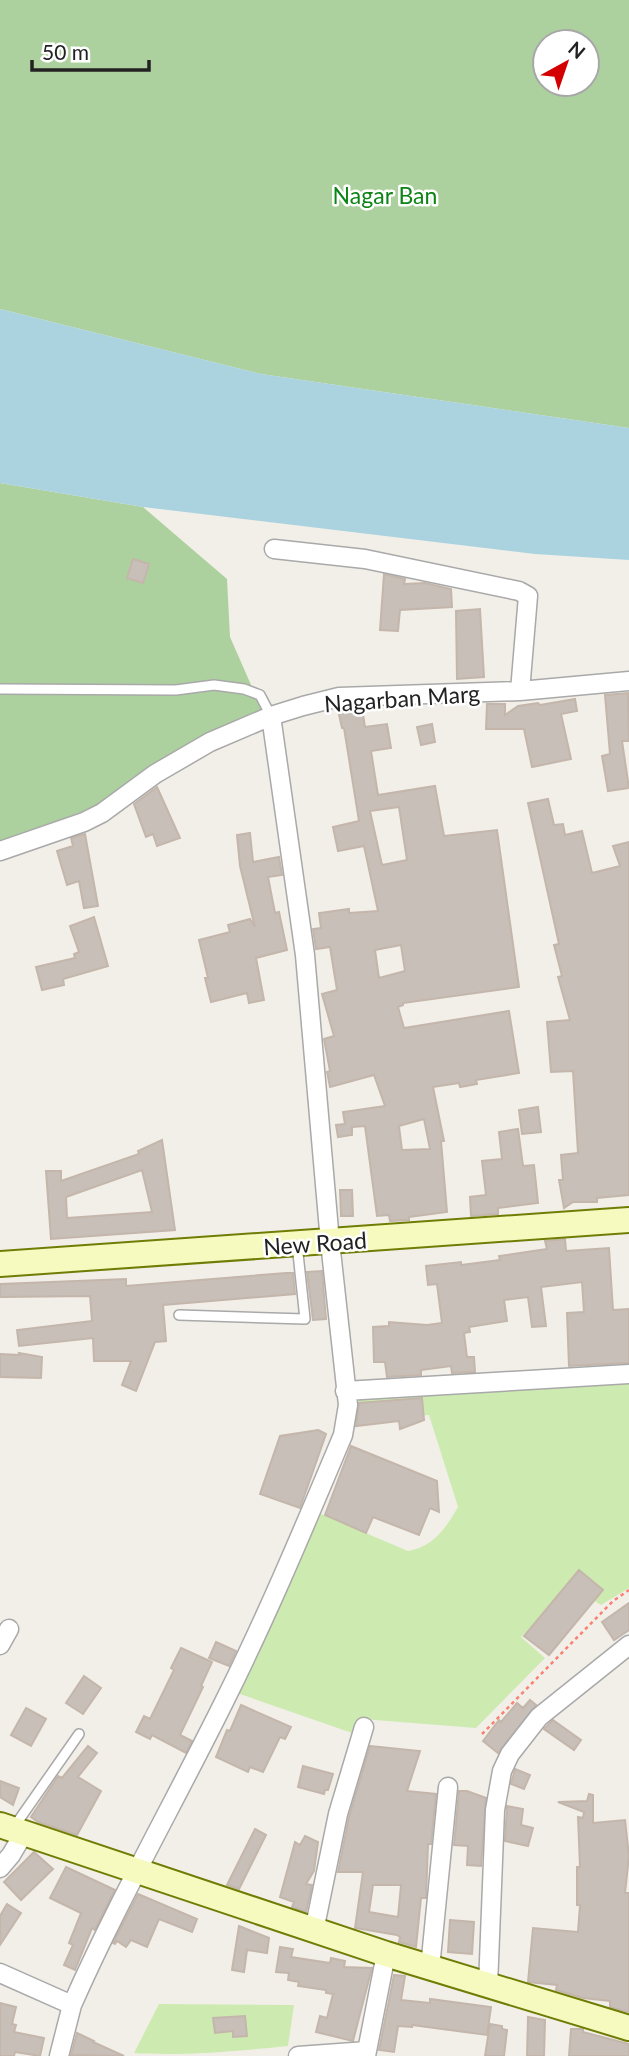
<svg xmlns="http://www.w3.org/2000/svg" width="629" height="2056" font-family="Lato,sans-serif">
  <style>
    .grass { fill: #cdebb0 }
    .forest { fill: #add19e; fill-rule: evenodd }
    .water { fill: #aad3df }
    .building { fill: #c7bfb8; stroke: #c4b6ab; stroke-width: 2; fill-rule: evenodd }
    .lines { fill: none; stroke-linecap: round; stroke-linejoin: round }
    .lane-casing { stroke: #a9a9a9; stroke-width: 12 }
    .street-casing { stroke: #a9a9a9; stroke-width: 21 }
    .secondary-casing { stroke: #707d05; stroke-width: 28 }
    .path { stroke: #fa8072; stroke-width: 2.5; stroke-dasharray: 3.5 3.5; stroke-linecap: butt }
    .lane { stroke: #fff; stroke-width: 9 }
    .street { stroke: #fff; stroke-width: 18 }
    .secondary { stroke: #f7fabf; stroke-width: 24 }
    .labels { text-anchor: middle; dominant-baseline: central; stroke-width: 5; stroke-linejoin: round; paint-order: stroke }
    .park-label { font-size: 23px; fill: #0c8416; stroke: #fff }
    .street-label { font-size: 23px; fill: #222; stroke: #fff }
  </style>
  <rect width="100%" height="100%" fill="#f2efe9"/>
  <path class="grass" d="M629 1378V1588L601 1605 572 1587 521 1637 545 1658 476 1728 362 1719 355 1734 237 1693 316 1512 408 1551C433 1547 446 1528 458 1507L429 1415 352 1421 357 1396Z
    M159 2004 294 2005 288 2046C241 2051 180 2056 134 2053Z"/>
  <path class="forest" d="M0 0H629V428L261 374 0 309ZM545 42H587V84H545Z
    M0 483 143 507 227 579 230 637 262 710 105 801 79 813 0 842Z"/>
  <path class="water" d="M0 309 261 374 629 428V560L535 554 143 507 0 483Z"/>
  <path class="building" d="M133 559 149 564 143 583 127 578Z
    M384 574 405 579 404 584 425 583 451 589 452 607 400 610 398 631 380 630Z
    M480 609 484 677 457 679 456 611Z
    M628 693 629 741H622L629 788 608 791 602 756 610 754 605 695Z
    M575 699 577 711 561 714 571 759 532 767 524 729H486L487 704H505V715L518 706 538 703 540 705Z
    M362 708 365 727 387 724 391 748 371 751 378 795 435 786 444 836 497 830 519 987 403 1003V1005L398 1007 404 1028 509 1011 519 1073 476 1080 477 1084 460 1087 459 1083 433 1087 444 1141H441L447 1212 409 1217V1220L390 1221 389 1215 377 1216 365 1126 352 1127V1135L338 1137 336 1125 345 1124 343 1112 385 1106 374 1075 330 1087 327 1072 330 1071 324 1039 334 1036 322 994 337 990 330 947 316 949 313 929 321 928 319 913 349 909V913L378 911 364 846 338 851 333 827 359 821 344 728H342L338 710ZM399 807 407 860 382 865 370 811ZM401 945 405 971 379 978 375 950ZM424 1119 430 1149 402 1150 399 1126Z
    M432 724 435 742 421 745 417 727Z
    M157 787 180 838 157 846 153 834 146 837 134 804Z
    M548 799 554 825 563 824 565 835 582 831 592 873 620 866 613 846 629 842V1195L597 1198V1202H573L564 1208 559 1180H563L561 1155 578 1153 573 1071 551 1072 547 1022 570 1020 558 977 562 976 554 945 559 944 528 803Z
    M250 833 253 862 279 857 282 875 268 877 275 913 279 912 287 950 256 958 264 1000 249 1003 247 993 211 1002 205 978H208L199 940 230 932 228 925 250 919 255 927 240 866 237 835Z
    M85 834 98 906 84 908 79 881 67 885 57 851 73 846 71 838Z
    M94 917 108 966 63 979 64 985 42 990 36 967 75 958 74 954 79 952 70 926Z
    M538 1107 541 1132 522 1134 519 1110Z
    M518 1129 523 1166 534 1165 538 1203 498 1208V1214L471 1216 470 1197 486 1195 482 1161 502 1159 499 1132Z
    M162 1140 175 1230 51 1239 46 1171H61V1181L139 1154 138 1151ZM142 1170 152 1212 67 1218 66 1197Z
    M340 1190H352L353 1216H341Z
    M565 1239 566 1251 609 1248 613 1310 629 1309V1363L569 1366 567 1313 584 1312 582 1282 541 1287 546 1326 532 1327 528 1297 504 1300 507 1321 469 1327 470 1332 464 1333 467 1357H474L475 1372 452 1373 451 1366 421 1370V1375L387 1377 385 1362H374L373 1327 389 1326V1322L427 1325 442 1323 437 1284 428 1285 426 1266 461 1262V1265L500 1260 499 1256 547 1249 545 1241Z
    M322 1271 326 1319 313 1320 307 1272Z
    M286 1273H293L295 1294 163 1305 166 1341 155 1342 136 1391 122 1385 131 1361H94L93 1338 19 1346 17 1330 92 1321 90 1296 0 1297V1284L126 1279V1286Z
    M19 1353 42 1357 41 1378 0 1377V1354L20 1355Z
    M422 1398 424 1420 400 1429 399 1421 356 1426 359 1403Z
    M318 1430 326 1434 300 1508 260 1494 280 1436Z
    M351 1446 437 1481 439 1512 430 1508 419 1535 373 1517 366 1533 325 1515Z
    M579 1570 603 1590 549 1655 524 1636Z
    M629 1603V1630L614 1640 602 1622Z
    M216 1642 236 1651 229 1666 209 1658Z
    M181 1648 212 1662 201 1686 203 1687 180 1735 192 1741 186 1753 152 1735 150 1739 136 1732 144 1716 150 1719 174 1670 171 1668Z
    M84 1676 101 1688 83 1714 66 1703Z
    M530 1700 536 1705 498 1753 483 1741 499 1720 501 1722 517 1703 523 1708Z
    M241 1705 291 1727 285 1739 280 1737 263 1772 250 1767 248 1772 216 1757 227 1730 230 1731Z
    M26 1708 46 1719 31 1746 11 1735Z
    M553 1720 581 1740 574 1750 544 1729Z
    M88 1746 97 1753 78 1777 101 1791 77 1835 38 1822 31 1817 58 1776 62 1778Z
    M370 1746 420 1751 407 1791 436 1794 431 1844H428L426 1898H421L416 1947 399 1942 400 1937 397 1935 355 1928 363 1872H338L349 1817ZM373 1885H401L398 1917 369 1912Z
    M303 1766 333 1774 328 1790H325L324 1794 298 1787Z
    M515 1769 530 1775 524 1789 511 1784Z
    M0 1781 19 1788 13 1805 0 1797Z
    M459 1791H467L486 1798 481 1866 467 1865 468 1846 454 1845Z
    M589 1794 593 1795V1823L625 1820 629 1856 625 1893H629V2012L610 2007V2001L583 1998 556 1990 557 1985 528 1982 533 1928 578 1932 580 1905H577V1867H580L578 1817 583 1818 584 1812 558 1802 587 1801Z
    M507 1806 523 1809 521 1825 533 1828 528 1846 505 1841Z
    M255 1829 266 1835 239 1889 227 1885Z
    M305 1836 318 1842 314 1871 306 1884 312 1885 306 1912 292 1907 294 1902 280 1897 295 1842 300 1845Z
    M34 1852 53 1869 21 1900 4 1882Z
    M66 1867 115 1890 95 1930 92 1928 75 1970 64 1965 73 1945 69 1943 81 1913 50 1898Z
    M138 1894 197 1919 192 1932 159 1919 147 1947 131 1940 126 1947 117 1941 115 1944 113 1943Z
    M7 1904 21 1913 0 1945V1916Z
    M450 1920 474 1922 472 1954 448 1952Z
    M239 1926 269 1938 267 1953 247 1950 244 1972 232 1970Z
    M280 1947 293 1949 291 1957 330 1963 331 1958 345 1961 344 1967 372 1968 353 2041 316 2032 320 2016 327 2018 333 1994 326 1993V1990L298 1986 299 1982 288 1980 289 1973 276 1972Z
    M394 1975 405 1976 401 2000 430 2003V1999L491 2007 487 2035 412 2025V2027L398 2026 394 2052 379 2050Z
    M0 2003 16 2007 12 2024 16 2025 14 2032 44 2038 40 2056 15 2052 14 2056H0Z
    M245 2016 247 2036 233 2037V2031L215 2033 213 2018Z
    M528 2017 545 2020 544 2056H527Z
    M490 2024 502 2026V2029L507 2030 504 2056H485Z
    M571 2029H583V2032L629 2044V2056H569Z
    M77 2033 94 2041 93 2042 124 2056 71 2055Z"/>
  <g class="lines">
    <g class="lane-casing">
      <path id="lane" d="M0 689 176 690 214 685 244 689 260 695 271 716
        M179 1315 305 1319 297 1244
        M14 1827 79 1734"/>
    </g>
    <g class="street-casing">
      <path id="street" d="M274 549 365 559 519 591 528 596 520 691
        M0 851 84 822 102 813 155 774 210 742 271 716 303 706 339 697 520 691 629 681
        M345 1391 629 1374
        M0 1645 9 1629
        M0 1868 11 1855 24 1833
        M314 1931 338 1814 364 1727
        M430 1968 448 1787
        M0 1973 72 2005 59 2056
        M488 1986 495 1810 502 1771 510 1754 539 1717 629 1645
        M72 2005C118 1901 174 1803 224 1702 268 1614 305 1525 343 1435L348 1405 330 1242 305 955 271 716
        M298 2056 367 2051
        M366 2056 386 1954"/>
    </g>
    <g class="secondary-casing">
      <path id="secondary" d="M0 1264 629 1220
        M0 1825 386 1954 629 2028"/>
    </g>
    <path class="path" d="M482 1734 613 1601 629 1590"/>
    <use href="#lane" class="lane"/>
    <use href="#street" class="street"/>
    <use href="#secondary" class="secondary"/>
  </g>
  <g class="labels">
    <g class="park-label">
      <text x="385" y="195">Nagar Ban</text>
    </g>
    <g class="street-label">
      <text transform="translate(402 698) rotate(-4)">Nagarban Marg</text>
      <text transform="translate(315 1243) rotate(-4)">New Road</text>
    </g>
  </g>
  <g transform="translate(566 63) rotate(40)"><circle r="33" fill="#ffffff" stroke="#a7a7a7" stroke-width="2"/>
  <path d="M0-5L12 26L0 18L-12 26Z" fill="#d40000"/>
  <text y="-10" font-size="19" font-weight="bold" text-anchor="middle" fill="#222222">N</text>
  </g>
  <path d="M32 60v10h117v-10" fill="none" stroke="#222222" stroke-width="3.5"/>
  <text x="42" y="60" font-size="21" fill="#222222" stroke="#ffffff" stroke-width="5" paint-order="stroke">50 m</text>
</svg>
